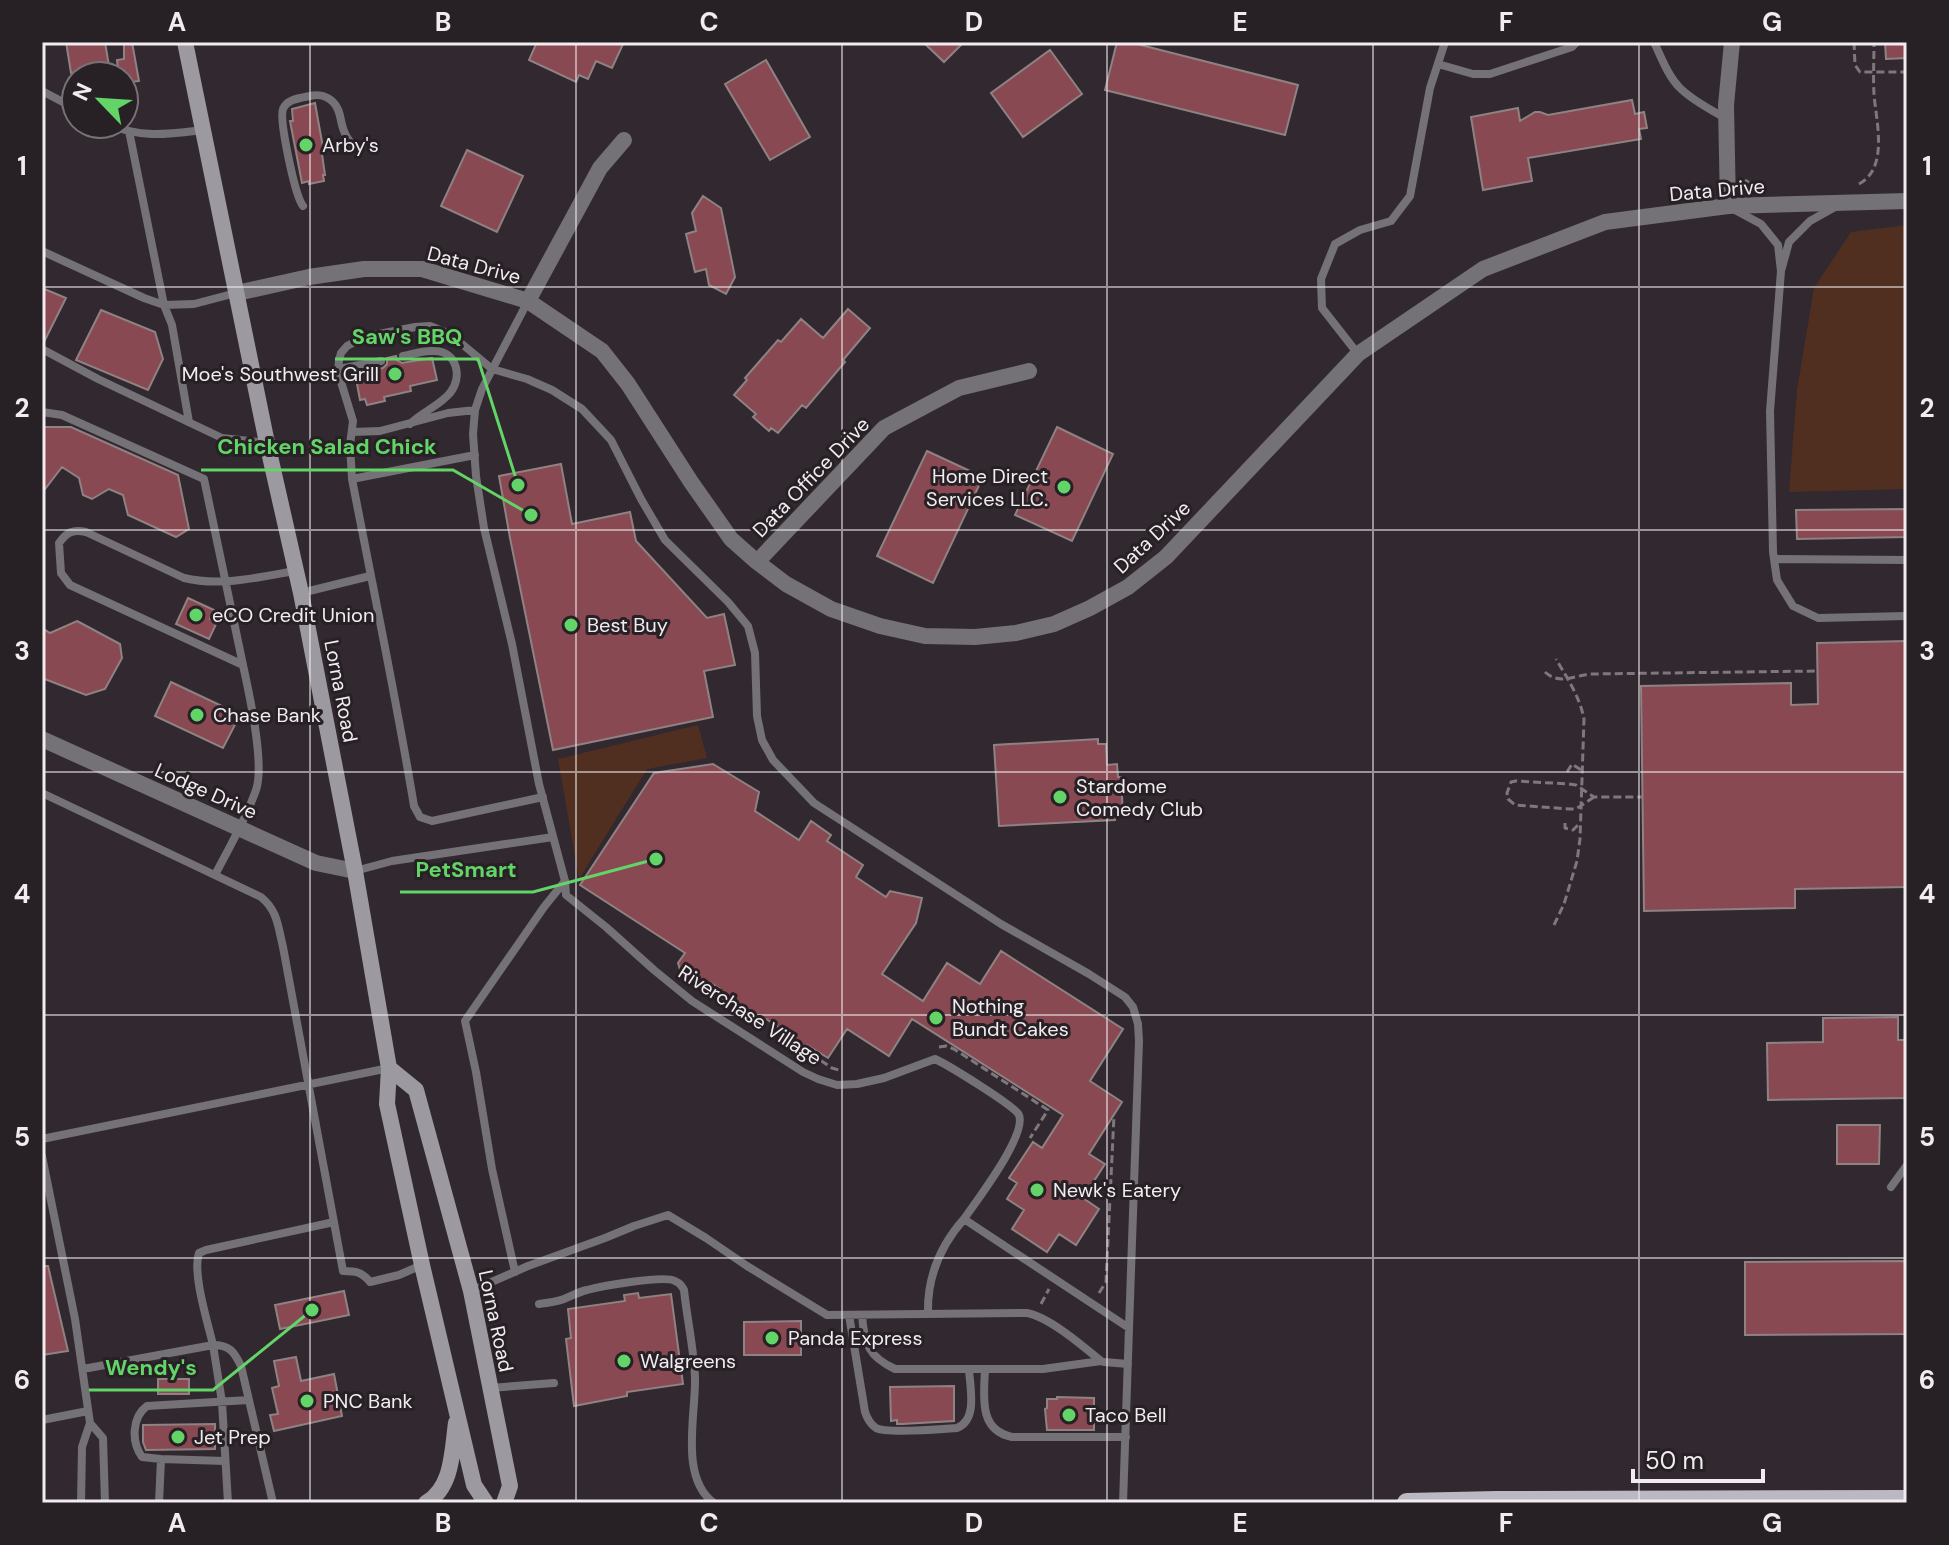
<svg xmlns="http://www.w3.org/2000/svg" width="1949" height="1545" font-family="'DM Sans',sans-serif">
  <style>
    .green { fill: #502f21 }
    .building { fill: #884953; stroke: #8e8283; stroke-width: 2 }
    .lines { fill: none; stroke-linecap: round; stroke-linejoin: round }
    .path { stroke: #7e777c; stroke-width: 3; stroke-dasharray: 8 4; stroke-linecap: butt }
    .lane { stroke: #747276; stroke-width: 8 }
    .street { stroke: #747276; stroke-width: 16 }
    .secondary { stroke: #9c9aa0; stroke-width: 16 }
    .primary { stroke: #bcb8c1; stroke-width: 20 }
    .grid { fill: none; stroke: #f1ecef; stroke-width: 2; stroke-opacity: 0.55 }
    .poi-dot { fill: #63d468; stroke: #272025; stroke-width: 3 }
    .labels { text-anchor: middle; dominant-baseline: central; stroke-width: 6; stroke-linejoin: round; paint-order: stroke }
    .poi-label { font-size: 20px; fill: #f1ecef; stroke: #272025; text-anchor: start }
    .street-label { font-size: 20px; fill: #f1ecef; stroke: #272025 }
    .leader { fill: none; stroke: #63d468; stroke-width: 3 }
    .callout-dot { fill: #63d468; stroke: #272025; stroke-width: 3 }
    .callout-label { font-size: 22px; text-anchor: middle; font-weight: bold; fill: #63d468; stroke: #272025; stroke-width: 6; stroke-linejoin: round; paint-order: stroke }
    .neatline { fill: none; stroke: #f1ecef; stroke-width: 3 }
    .grid-label { font-size: 26px; text-anchor: middle; font-weight: bold; fill: #f1ecef }
  </style>
  <rect width="100%" height="100%" fill="#31292f"/>
  <path class="green" d="M1907 225V489L1789 492 1797 390 1814 288 1851 232Z
    M698 725 707 758 647 769 579 879 558 759Z"/>
  <path class="building" d="M66 42H105L109 66 71 73Z
    M124 42H132L139 81 124 83V76H119L117 60 124 59Z
    M537 42H624L612 68 596 61 588 79 579 75 576 82 529 60Z
    M923 42H964L944 62Z
    M1117 42H1129L1298 85 1285 135 1105 90Z
    M1885 42H1907V58L1886 59Z
    M1050 50 1082 94 1023 137 991 93Z
    M766 60 810 137 770 160 725 84Z
    M1632 100 1635 114 1644 112 1647 128 1639 129 1641 139 1528 158 1532 181 1483 190 1471 117 1518 108 1520 121 1535 112H1540L1548 115Z
    M315 103 324 153 322 154 325 175H323L324 181 309 184V181L302 183 290 121H293L292 109Z
    M467 150 523 176 497 232 441 206Z
    M703 196 721 208 735 277 726 294 709 285 706 269 695 272 686 234 696 231 692 213Z
    M42 288 66 298 44 342H42Z
    M848 309 870 328 843 360 845 362 806 408 802 405 778 433 771 428 769 431 753 417 756 414 734 395 747 380 745 378 778 340 781 342 801 319 823 338Z
    M101 310 155 332 163 359 148 390 76 360Z
    M396 356 397 360 402 363 432 358 437 380 410 386 411 391 384 397 385 401 367 405 365 399 360 400 355 373 383 368 387 364V358Z
    M42 427H71L178 475 189 529 176 537 128 515 123 495 109 489 92 499 83 495 79 478 62 467 42 493Z
    M1057 427 1113 454 1072 541 1015 515Z
    M927 451 983 477 933 583 877 556Z
    M561 464 572 524 630 512 636 541 707 618 724 614 735 665 704 671 713 717 553 750 510 538 499 476Z
    M1907 509V537L1797 539 1796 510Z
    M188 598 214 610 210 619 217 622 209 639 176 624Z
    M77 621 120 644 122 658 105 689 86 695 42 678V628L50 633Z
    M1907 641V887L1795 889V908L1644 911 1641 686 1791 683V705L1818 704 1817 643Z
    M171 682 239 714 238 719 223 748 155 716Z
    M1098 739V744H1106L1107 765 1117 764 1118 777H1121L1123 816 1115 817V820L999 826 994 745Z
    M713 764 759 792 755 811 799 840 811 821 831 835 827 841 863 865 856 877 886 897 890 891 922 898 916 923 882 974 923 1001 947 963 980 984 1001 951 1123 1029 1090 1081 1122 1102 1089 1154 1105 1164 1083 1198 1099 1209 1076 1245 1059 1234 1047 1252 1012 1229 1024 1210 1007 1199 1017 1183 1009 1178 1033 1142 1042 1148 1063 1115 912 1019 889 1056 847 1029 828 1058 807 1045 797 1048 779 1037 777 1026 766 1019 754 1021 723 1000 720 989 710 982 699 984 681 973 678 963 685 953 580 885 654 773Z
    M1898 1017V1040H1907V1098L1768 1100 1767 1043 1823 1042V1018Z
    M1837 1125H1880L1879 1164H1837Z
    M1907 1261V1334L1745 1335V1262Z
    M42 1266H48L68 1351 42 1355Z
    M344 1291 349 1315 280 1329 275 1305Z
    M638 1293 639 1298 671 1294 683 1384 627 1392V1396L574 1406 566 1339 571 1338 568 1309 625 1301 624 1295Z
    M801 1321V1355H744V1322Z
    M296 1357 301 1381 334 1374 342 1416 274 1431 270 1415 278 1414 272 1388 279 1386 274 1361Z
    M158 1379H189V1394H158Z
    M954 1386V1421L902 1424H897V1420L891 1421 890 1387Z
    M1057 1397 1094 1398V1430H1047L1045 1409 1047 1408V1399H1057Z
    M215 1424V1449L146 1450 143 1442V1425Z"/>
  <g class="lines">
    <path class="path" d="M1854 42 1855 65 1860 72H1907
      M1745 180 1751 184 1759 187
      M1859 184C1889 168 1876 121 1874 94 1873 77 1874 59 1874 42
      M1545 672C1559 685 1573 676 1590 674L1817 671
      M1567 772 1572 764 1581 770
      M1594 797 1576 809H1570L1515 805 1508 799 1507 793 1511 782 1516 781 1569 784 1576 785 1594 797H1642
      M1565 823V828L1573 830 1580 823
      M1554 925 1564 904 1577 861 1580 839 1584 719C1580 697 1567 678 1556 659
      M801 1047 832 1068 842 1071
      M939 1047 946 1046 954 1049 1048 1110 1030 1138
      M1099 1293 1106 1282 1114 1115
      M1041 1304 1049 1289"/>
    <path class="lane" d="M1654 42C1661 57 1668 76 1680 88 1693 101 1710 109 1725 118
      M1438 64 1473 74H1490L1572 47 1577 42
      M42 91 76 109
      M109 124C140 139 170 134 203 130
      M129 131 164 305 172 325 189 422
      M303 206C295 196 279 120 283 109 287 99 300 98 310 96 318 94 327 96 333 102 341 109 340 122 344 131 346 137 350 142 354 147
      M1735 210 1761 224 1778 245 1781 271 1789 242 1810 221 1835 207
      M42 251 144 298 164 305 194 304 236 293
      M1781 271 1770 411 1773 552 1777 580 1793 606 1818 618 1907 616
      M528 301 482 389 475 410 473 434 476 476 484 528 512 644 539 784 565 881 566 895 606 927 654 970 692 1001 803 1072 818 1079 837 1085 857 1084 884 1078 935 1059C948 1065 1015 1106 1019 1115 1027 1135 977 1200 964 1219L1129 1328 1123 1503
      M42 349 98 379 222 438 266 443
      M1358 354 1322 308 1321 279 1335 244 1360 230 1391 221 1410 196 1430 88 1445 42
      M403 356C413 354 424 350 434 351 457 351 463 377 450 393 439 406 422 412 410 424
      M338 372 344 368 381 361
      M42 412 62 415 204 479 243 665
      M353 432 380 431 448 413 475 410
      M475 455 352 479C373 588 396 697 414 806L420 817 432 821 543 797
      M352 479 350 445 353 421 338 372 339 360 341 353 347 346 364 337 415 327 430 326 450 334 492 369 527 379 552 390 582 409 611 440 641 499 665 540 728 602 748 626 755 653 757 716 762 740 773 760 814 803 1001 924 1089 974 1125 997 1133 1007 1138 1024 1139 1041 1129 1328
      M1774 559 1907 560
      M301 593 370 576
      M42 793 261 897C278 911 278 927 283 947L343 1271C356 1271 362 1272 370 1282L399 1275 422 1265
      M355 871 392 861 553 837
      M215 875C229 848 246 819 256 790 265 764 249 693 243 665L70 585 61 573 59 543C67 532 73 529 86 532L184 578C221 587 259 577 295 571
      M42 1139 389 1068
      M42 1156 75 1319 90 1423
      M1891 1187 1907 1165
      M515 1272 492 1169 476 1072 465 1021 544 907 565 881
      M471 1291 528 1266 605 1238 634 1226 668 1215 706 1238 747 1266 827 1315 1027 1313C1049 1317 1083 1346 1101 1361L1043 1369H895C869 1357 864 1344 862 1315
      M539 1304C547 1303 556 1302 564 1299 572 1296 578 1292 587 1290 602 1286 663 1275 675 1281 681 1284 681 1285 684 1290 687 1319 694 1349 695 1378 696 1414 679 1478 714 1503
      M928 1314C927 1278 940 1246 964 1219
      M849 1315 865 1412C867 1418 870 1424 876 1428 887 1434 942 1429 957 1428 978 1420 970 1388 969 1369
      M1101 1361 1104 1362 1128 1364
      M83 1369 213 1345C208 1323 192 1274 199 1253L206 1250 334 1222
      M985 1369C984 1396 978 1430 1012 1437H1126
      M490 1388 554 1383
      M42 1420 88 1411
      M225 1461 161 1459 142 1457C131 1442 132 1417 147 1406L249 1400
      M81 1503 82 1447 90 1423 103 1438 105 1503
      M159 1503 161 1459
      M228 1503 222 1402 213 1345C229 1345 234 1351 241 1366L273 1503"/>
    <path class="street" d="M1728 206 1726 105 1732 42
      M237 293 309 277 364 269H422L528 301 602 351 628 384 691 482 731 539 757 562 786 584 831 609 880 626 925 636 975 637 1016 633 1054 624 1090 608 1128 587 1166 557 1358 354 1483 269 1605 222 1728 206 1907 201
      M528 301 600 168 624 140
      M757 562 884 428 959 388 1029 371
      M42 739 316 863 355 871"/>
    <path class="secondary" d="M185 42 267 443 301 593 355 871 389 1068 387 1104 422 1265 474 1485 486 1503
      M389 1068 416 1090 471 1291 510 1486 504 1503
      M426 1503C453 1487 452 1451 456 1423"/>
    <path class="primary" d="M1407 1503 1497 1501 1907 1500"/>
  </g>
  <path class="grid" d="M310 42V1503M576 42V1503M842 42V1503M1107 42V1503M1373 42V1503M1639 42V1503M42 287H1907M42 530H1907M42 772H1907M42 1015H1907M42 1258H1907"/>
  <g class="poi-dot">
    <circle cx="306" cy="145" r="8"/>
    <circle cx="395" cy="374" r="8"/>
    <circle cx="1064" cy="487" r="8"/>
    <circle cx="196" cy="615" r="8"/>
    <circle cx="571" cy="625" r="8"/>
    <circle cx="197" cy="715" r="8"/>
    <circle cx="1060" cy="797" r="8"/>
    <circle cx="936" cy="1018" r="8"/>
    <circle cx="1037" cy="1190" r="8"/>
    <circle cx="772" cy="1338" r="8"/>
    <circle cx="624" cy="1361" r="8"/>
    <circle cx="307" cy="1401" r="8"/>
    <circle cx="1069" cy="1415" r="8"/>
    <circle cx="178" cy="1437" r="8"/>
  </g>
  <g class="labels">
    <g class="poi-label">
      <text x="322" y="145">Arby's</text>
      <text x="379" y="374" text-anchor="end">Moe's Southwest Grill</text>
      <text x="1048" y="476" text-anchor="end">Home Direct<tspan x="1048" dy="23">Services LLC.</tspan></text>
      <text x="212" y="615">eCO Credit Union</text>
      <text x="587" y="625">Best Buy</text>
      <text x="213" y="715">Chase Bank</text>
      <text x="1076" y="786">Stardome<tspan x="1076" dy="23">Comedy Club</tspan></text>
      <text x="952" y="1006">Nothing<tspan x="952" dy="23">Bundt Cakes</tspan></text>
      <text x="1053" y="1190">Newk's Eatery</text>
      <text x="788" y="1338">Panda Express</text>
      <text x="640" y="1361">Walgreens</text>
      <text x="323" y="1401">PNC Bank</text>
      <text x="1085" y="1415">Taco Bell</text>
      <text x="194" y="1437">Jet Prep</text>
    </g>
    <g class="street-label">
      <text transform="translate(1717 190) rotate(-5)">Data Drive</text>
      <text transform="translate(474 265) rotate(15)">Data Drive</text>
      <text transform="translate(811 477) rotate(-46)">Data Office Drive</text>
      <text transform="translate(1152 537) rotate(-43)">Data Drive</text>
      <text transform="translate(341 691) rotate(79)">Lorna Road</text>
      <text transform="translate(206 791) rotate(24)">Lodge Drive</text>
      <text transform="translate(750 1015) rotate(33)">Riverchase Village</text>
      <text transform="translate(496 1321) rotate(78)">Lorna Road</text>
    </g>
  </g>
  <path class="leader" d="M518 485L478 359H335M531 515L453 470H201M656 859L533 892H400M312 1310L213 1390H89"/>
  <g class="callout-dot">
    <circle cx="518" cy="485" r="8"/>
    <circle cx="531" cy="515" r="8"/>
    <circle cx="656" cy="859" r="8"/>
    <circle cx="312" cy="1310" r="8"/>
  </g>
  <g class="callout-label">
    <text x="407" y="344">Saw's BBQ</text>
    <text x="327" y="454">Chicken Salad Chick</text>
    <text x="466" y="877">PetSmart</text>
    <text x="151" y="1375">Wendy's</text>
  </g>
  <rect width="1949" height="1545" fill="none" stroke="#272025" stroke-width="88"/>
  <g transform="translate(100 100) rotate(295)"><circle r="38" fill="#272025" stroke="#787276" stroke-width="2"/>
  <path d="M0-6L14 30L0 20L-14 30Z" fill="#63d468"/>
  <text y="-12" font-size="22" font-weight="bold" text-anchor="middle" fill="#f1ecef">N</text>
  </g>
  <path d="M1633 1469v12h130v-12" fill="none" stroke="#f1ecef" stroke-width="4"/>
  <text x="1645" y="1469" font-size="24" fill="#f1ecef" stroke="#272025" stroke-width="6" paint-order="stroke">50 m</text>
  <rect x="44" y="44" width="1861" height="1457" class="neatline"/>
  <g class="grid-label">
    <text x="177" y="31">A</text>
    <text x="443" y="31">B</text>
    <text x="709" y="31">C</text>
    <text x="974" y="31">D</text>
    <text x="1240" y="31">E</text>
    <text x="1506" y="31">F</text>
    <text x="1772" y="31">G</text>
    <text x="22" y="175">1</text>
    <text x="1927" y="175">1</text>
    <text x="22" y="417">2</text>
    <text x="1927" y="417">2</text>
    <text x="22" y="660">3</text>
    <text x="1927" y="660">3</text>
    <text x="22" y="903">4</text>
    <text x="1927" y="903">4</text>
    <text x="22" y="1146">5</text>
    <text x="1927" y="1146">5</text>
    <text x="22" y="1389">6</text>
    <text x="1927" y="1389">6</text>
    <text x="177" y="1532">A</text>
    <text x="443" y="1532">B</text>
    <text x="709" y="1532">C</text>
    <text x="974" y="1532">D</text>
    <text x="1240" y="1532">E</text>
    <text x="1506" y="1532">F</text>
    <text x="1772" y="1532">G</text>
  </g>
</svg>
